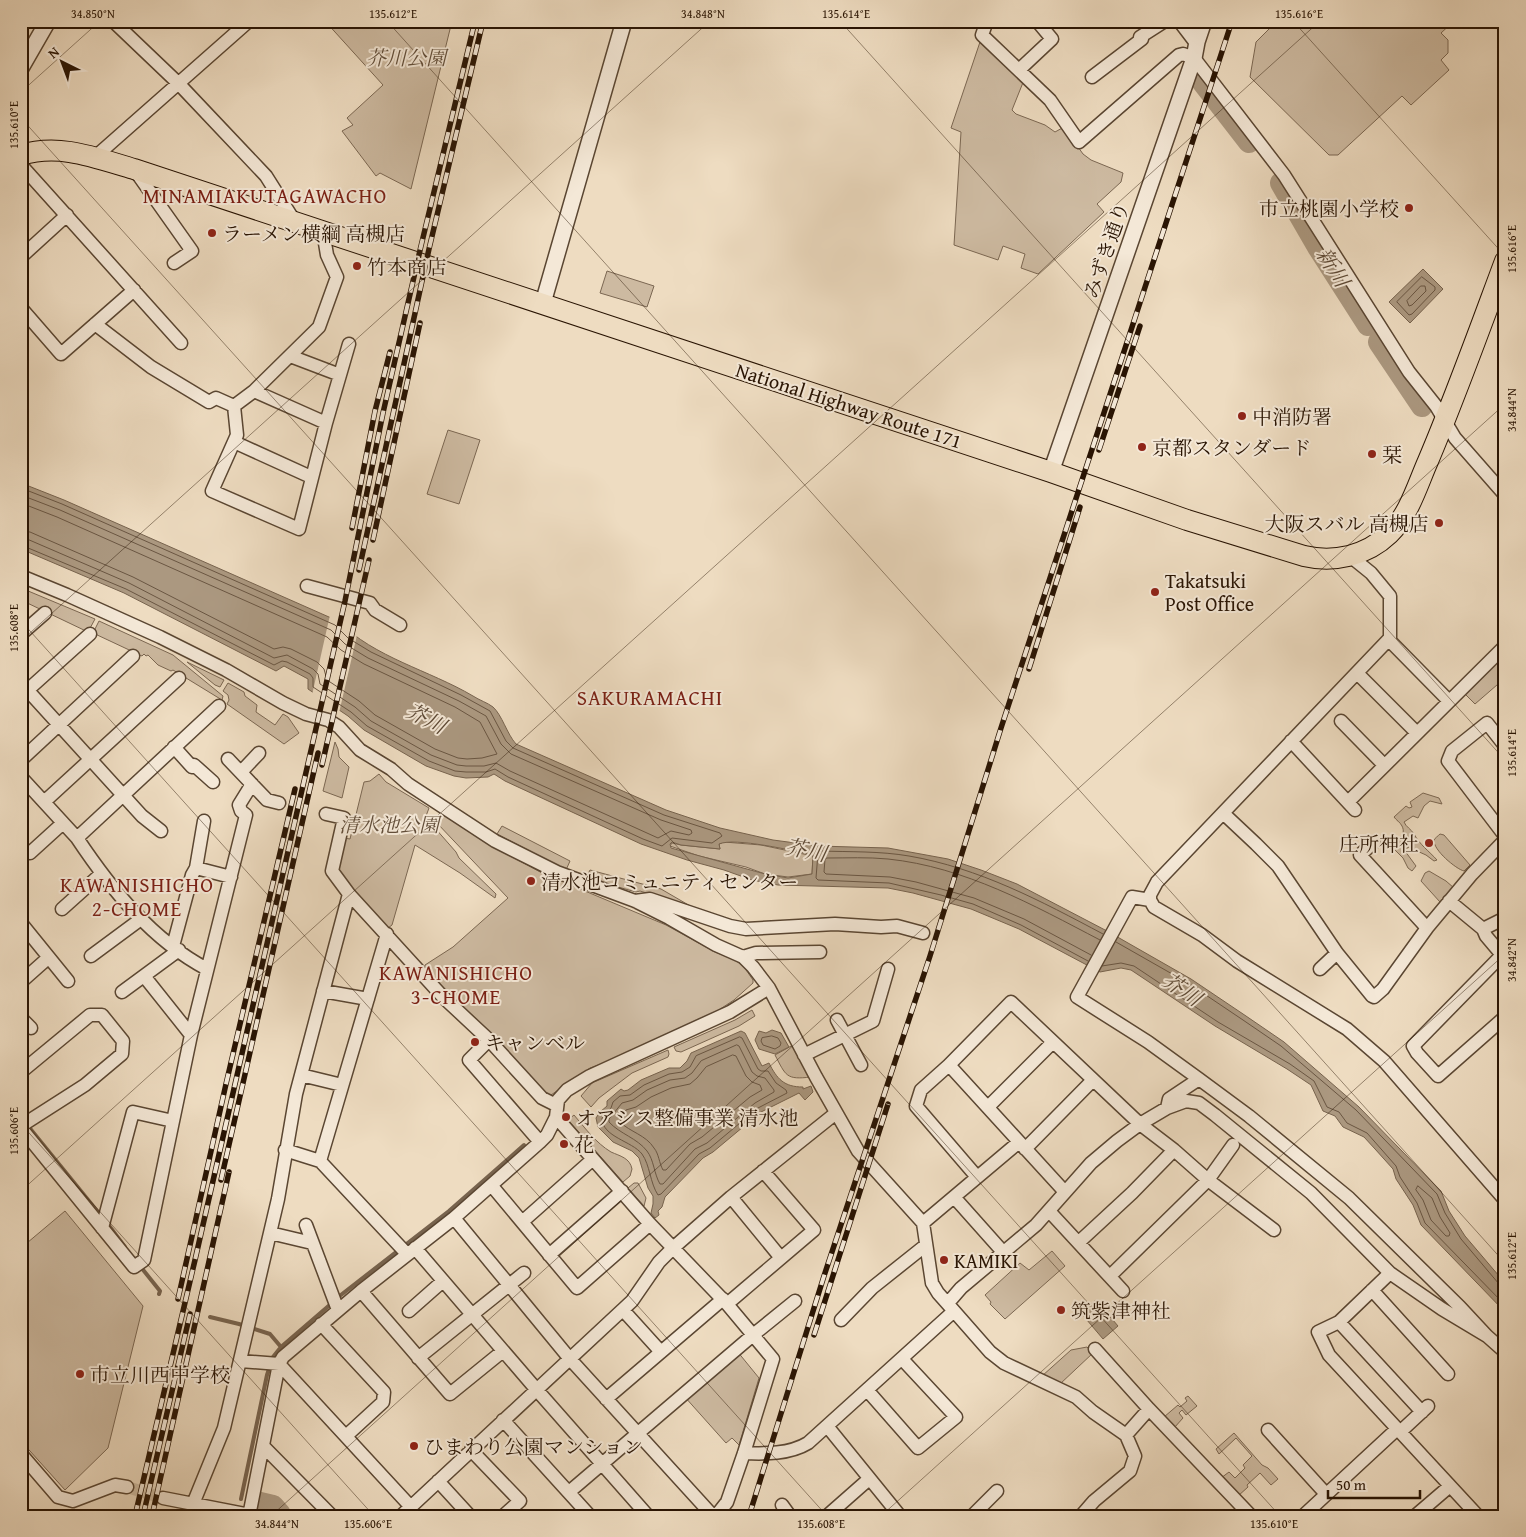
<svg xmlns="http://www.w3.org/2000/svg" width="1526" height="1537" font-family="'Gentium Book Plus','Noto Serif JP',serif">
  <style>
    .green { fill: #cdbaa1; stroke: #7b6752 }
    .water { fill: #ab9880; stroke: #77634e; fill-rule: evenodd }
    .pier { fill: #eedcc1 }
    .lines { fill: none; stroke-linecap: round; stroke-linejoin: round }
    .shore { stroke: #6a5642; stroke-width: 1 }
    .stream { stroke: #77634e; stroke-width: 4 }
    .river { stroke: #ab9880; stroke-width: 22 }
    .minor-tunnel { stroke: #d0bea4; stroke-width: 12; stroke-dasharray: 12 6; stroke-linecap: butt }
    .minor-casing { stroke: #5a4632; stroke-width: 15 }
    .tertiary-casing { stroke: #5a4632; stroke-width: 18 }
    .trunk-casing { stroke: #291403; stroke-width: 22 }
    .minor { stroke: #f4e8d7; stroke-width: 12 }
    .tertiary { stroke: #f4e8d7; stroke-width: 15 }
    .trunk { stroke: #eedcc1; stroke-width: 20 }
    .rail-casing { stroke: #291403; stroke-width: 5.5 }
    .rail { stroke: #f4e8d7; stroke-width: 4; stroke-dasharray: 11; stroke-linecap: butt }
    .ticks { fill: none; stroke: #291403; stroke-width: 1; stroke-opacity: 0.45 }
    .poi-dot { fill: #8f2418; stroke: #f4e8d7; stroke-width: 2 }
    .labels { text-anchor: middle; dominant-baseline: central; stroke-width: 4; stroke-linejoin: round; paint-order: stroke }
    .park-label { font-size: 20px; font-style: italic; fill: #624e3a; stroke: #f4e8d7 }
    .poi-label { font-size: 20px; fill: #291403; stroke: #f4e8d7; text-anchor: start }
    .street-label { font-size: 20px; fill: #291403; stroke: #f4e8d7 }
    .neighbourhood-label { font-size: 21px; letter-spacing: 1px; fill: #7a1f14; stroke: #f4e8d7 }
    .water-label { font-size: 21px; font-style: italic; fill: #5d4935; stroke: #f4e8d7 }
    .neatline { fill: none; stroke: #291403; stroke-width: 2 }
    .ticks-label { font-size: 12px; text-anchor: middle; fill: #291403 }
  </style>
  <rect width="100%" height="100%" fill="#eedcc1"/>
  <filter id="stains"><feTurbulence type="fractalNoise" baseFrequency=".004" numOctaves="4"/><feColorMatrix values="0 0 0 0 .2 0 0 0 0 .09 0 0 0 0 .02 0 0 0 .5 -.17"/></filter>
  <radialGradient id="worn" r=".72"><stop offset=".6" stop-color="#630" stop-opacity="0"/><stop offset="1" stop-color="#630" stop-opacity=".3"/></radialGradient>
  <path class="green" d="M325 21H452L411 189 380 173 376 176 342 131 353 125 347 118 383 85Z
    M1277 21H1454L1441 33 1448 40V53L1441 60 1449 70 1411 105 1402 96 1338 155H1329L1250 77 1256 42Z
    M981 39 1024 80 1012 110 1016 114 1045 125 1055 132 1064 127 1083 154 1091 160 1123 173 1121 182 1097 204 1104 212 1038 274 1021 268 1025 254 1003 246 998 260 954 245 961 132 951 128Z
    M607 271 654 286 647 307 600 293Z
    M448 430 480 440 459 504 427 494Z
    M21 588 95 619 88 632 21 600Z
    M99 621 173 655 223 696 222 700 173 670 171 671 158 665 148 655 146 656 144 654 142 656 93 633Z
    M1500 660 1505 666V678L1475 704 1465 694Z
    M187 662 224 680 220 687 215 685Z
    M228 683 244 692 245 696 257 705 256 712 275 725 283 714 288 717 299 733 284 744 227 704 229 700 228 695 223 691Z
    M335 742 338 749 339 757 349 767 342 798 323 791Z
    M379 774 386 782 429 808 426 816 427 819 456 852 459 858 496 894 495 898 460 873 415 845 392 925 388 928 336 872 344 838 350 839 364 782 370 781Z
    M1423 793 1439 798 1442 804 1430 801 1424 806 1418 818 1413 816 1404 822C1406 827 1411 829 1414 834 1420 845 1429 851 1437 860L1434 861 1426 855 1408 847 1405 851 1416 866 1412 871 1408 868 1403 858 1391 846C1396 840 1407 836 1402 826 1400 822 1396 820 1394 817L1406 806 1409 808 1412 807 1410 802Z
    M440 813 489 844 542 873 666 925 715 952 735 960 744 967 753 980V983L734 1000 711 1015 624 1056 590 1068 551 1095 546 1094 425 970V965L453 947 508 898 436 822 434 819Z
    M502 826 570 861 566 870 497 834Z
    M1440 834 1444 835 1470 865 1464 871C1456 869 1433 850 1434 840 1435 838 1438 836 1440 834Z
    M724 842 761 845 813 856 812 874 788 877 765 874 746 867 699 856 670 846 672 843 681 845 720 849 719 844Z
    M590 870 661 889 692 907 640 891 636 892 586 878Z
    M1429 871 1446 881 1454 888 1447 896 1440 902 1421 881 1425 873Z
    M752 1010 755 1016 739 1026 681 1052 676 1051 674 1047 735 1020Z
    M793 1045 811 1077C786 1080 786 1076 775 1055Z
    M668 1050 669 1054 668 1057 632 1073 599 1098 591 1107 581 1096 592 1083Z
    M574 1115C585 1128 596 1143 611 1152 620 1156 630 1158 632 1169L630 1176 623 1182 568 1120Z
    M634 1183H638L646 1198 644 1206 628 1188Z
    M65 1211 143 1306 108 1448 65 1490 21 1441V1248Z
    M1052 1251 1065 1266 1005 1319 990 1304 991 1302 985 1295 1020 1263 1029 1270Z
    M1087 1347 1093 1353 1060 1384 1042 1376 1071 1350Z
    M737 1351 759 1378 739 1445 732 1438 726 1443 684 1396Z
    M1188 1396 1197 1406 1186 1415 1182 1410 1179 1413 1183 1418 1174 1428 1164 1417 1178 1405 1180 1407 1187 1401 1185 1398Z
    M1234 1433 1262 1465 1268 1468 1278 1479 1271 1485 1260 1473 1247 1485 1248 1487 1238 1496 1221 1478 1229 1472 1235 1478 1245 1468 1243 1465 1252 1456 1236 1438 1219 1454 1216 1449Z"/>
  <path class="water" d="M1423 269 1443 289 1410 323 1389 302Z
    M21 483 64 500 338 621C375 658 429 670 473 696 479 700 488 703 493 707 502 715 507 734 516 744L666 810 720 828 773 840 818 846 888 848 948 859 981 870 1017 884 1107 931 1191 979 1246 1016 1284 1042 1359 1107 1441 1191 1449 1211 1465 1236 1505 1283V1312L1421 1225 1413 1205 1396 1179 1393 1169 1375 1149 1364 1137 1343 1127 1335 1116 1323 1111 1311 1085 1287 1069 1215 1026 1131 970 1121 968 1100 972 1019 929 971 909 913 893 888 888 778 885 752 880 724 870 687 860 641 844 505 781 494 774 488 777 466 778 454 776 426 766 364 730 348 716 308 689V679L284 666 276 671 124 593 21 549ZM672 842 681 845 720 849 719 844C735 837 794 851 813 855L812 874 788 878 765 874 671 848 670 844Z
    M772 1030 781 1033 789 1047 775 1054 759 1049 755 1040 759 1031 766 1033Z
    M741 1031 745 1033 762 1066 769 1063C777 1079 784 1087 803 1087V1089L811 1086 813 1092 805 1100 799 1093 761 1112 713 1152 703 1158 665 1197 662 1207 658 1211 659 1215 655 1218 651 1213 653 1204V1196L648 1188 639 1158 632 1151 613 1142 598 1127 596 1118 600 1112 607 1106V1101L621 1089 624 1091 628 1090 641 1080 669 1068H680L687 1061 691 1053Z
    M1096 1300 1118 1326 1103 1339 1081 1313Z"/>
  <path class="pier" d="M330 615 340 619 357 635 339 713 312 695Z"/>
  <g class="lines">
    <path class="shore" d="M1422 277 1435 287V290L1412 314 1409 315 1397 302Z
      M1421 286H1425L1426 291 1412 305 1409 306 1407 301Z
      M21 488 62 504 335 625 348 638 371 652 461 695 490 711 506 741 513 748 664 815 720 833 722 836 712 843 672 838 662 846 643 839 508 777 495 769 486 772H466L455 771 429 761 367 726 351 712 313 687V678L310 674 287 662 282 661 274 665 126 589 21 545
      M21 495 60 510 331 630 345 644 368 658 459 701 486 716 501 744 511 754 661 820 691 830 692 833 689 835 671 831 658 838 510 771 496 763 484 766H466L457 765 431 755 371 721 355 707 320 684 318 674 313 669 287 655 274 658 129 583 27 539 21 538
      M21 503 57 517 327 637 341 650 364 664 455 707 480 722 497 754 482 758 467 759 458 758 435 749 375 715 359 701 327 680 324 669 317 662 291 649 283 647 274 649 133 577 30 532 21 531
      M1116 942 1188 983 1243 1020 1281 1046 1356 1110 1437 1194 1445 1213 1461 1239 1499 1284 1505 1286
      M1091 955 1024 919 974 898 916 882 890 877 826 874 824 872 825 859 827 858C847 858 868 857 888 859 965 867 1033 905 1100 940
      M1088 961 1021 925 973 904 941 895 889 883 818 880 816 878 818 853 821 851C850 852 880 851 909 856 979 868 1041 901 1103 934
      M1102 966 1121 963 1134 966 1218 1022 1290 1064 1314 1081 1327 1107 1339 1112 1347 1123 1367 1133 1396 1166 1400 1177 1417 1203 1425 1223 1505 1305
      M772 1036 778 1038 781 1043 780 1046 775 1049 763 1045 761 1041 762 1038Z
      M740 1037 742 1038 758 1069 761 1071H768L776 1083 786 1090 787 1093 758 1108 710 1148 699 1154 661 1194 658 1195C650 1183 650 1165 642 1154 632 1141 602 1137 602 1118L611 1108 613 1102 620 1096 630 1095 644 1085 669 1074 682 1072 690 1067 696 1056Z
      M737 1045 739 1046 752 1072 757 1076 765 1078 774 1090V1092L755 1103 707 1143 695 1149 663 1184H660C654 1174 654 1160 647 1151 637 1138 620 1134 609 1122V1119L622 1103 633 1100 647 1090 670 1080 685 1078 692 1073 701 1061Z
      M733 1055 736 1056 746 1076 752 1082 760 1085 762 1090 750 1097 702 1137 690 1144 666 1170H663C659 1163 659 1154 654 1148 646 1135 630 1132 620 1122L626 1110 636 1107 651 1097 671 1088 690 1084 697 1078 706 1067Z
      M1418 1186 1432 1198 1440 1217 1450 1233 1449 1236H1446L1431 1220 1423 1200 1416 1190Z"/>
    <path class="stream" d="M28 1126 102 1217
      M107 1223 125 1247
      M140 1266 160 1291 159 1294
      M337 1298 449 1211 524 1145
      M210 1317 239 1324 270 1334 281 1347
      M241 1499 267 1375 273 1357 281 1347 332 1303"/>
    <path class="river" d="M1201 80 1249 142
      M1281 183 1318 247 1368 325
      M1379 342 1422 406
      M256 1502 273 1506 280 1514"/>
    <path class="minor-tunnel" d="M127 1487 163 1498"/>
    <g class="minor-casing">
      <path id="minor" d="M113 21 178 83 266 176 295 222
        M987 21 982 35 1050 100 1079 142 1179 55 1183 54 1194 58 1284 175 1409 372 1436 406 1455 438 1505 495
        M1019 70 1052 39 1037 21
        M1092 77 1142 39 1140 37 1165 21
        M95 157 249 21
        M21 165 181 343
        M134 169 192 251 174 263
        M21 257 67 215
        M21 308 61 354 134 290
        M95 324 151 367 209 402 216 398 234 406
        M290 356 340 375
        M254 391 326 423
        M234 406 237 435 212 491 299 529 326 423 349 344
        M234 406 254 391 319 327 337 277 327 255 323 231
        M234 442 311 477
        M1350 556 1371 573 1390 596V638L1157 882 1150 895V900L1154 907 1202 935 1237 961 1347 1029 1384 1061 1505 1200
        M21 576 67 595 160 637 226 670 283 703 306 714 328 720 339 727 360 750 391 769 408 784 495 841 557 872 635 901 669 918 716 945 743 957 753 967 769 988 816 1077 858 1151 923 1223 932 1283 938 1293 954 1311 808 1443C790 1454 765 1454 744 1453
        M307 586 370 603 375 610 400 625
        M21 634 45 613
        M1389 640 1449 701
        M1357 673 1417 733
        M21 683 142 816 161 831
        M21 696 90 634
        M1341 721 1384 765
        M1291 741 1355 810
        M1505 746 1487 723 1452 751 1448 761 1505 836
        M174 747 192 767 194 765 213 782
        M228 759 267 800 279 803
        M21 760 133 656
        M241 772 259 753
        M21 777 77 838
        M44 802 179 678
        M1348 802 1505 646
        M1223 813 1256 844 1278 866 1337 953 1372 996 1374 997 1383 989 1427 928 1360 855 1374 842
        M326 814 344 818 332 871 349 894 443 997 489 1040 542 1098 556 1105
        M30 853 63 823
        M196 868 231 877
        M1150 900 1132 897 1077 997 1148 1042 1199 1079 1249 1116 1349 1198 1460 1307 1487 1336 1505 1352
        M635 901 650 899 730 926 746 929 835 924 881 927 897 926 923 933
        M1449 901 1483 929 1486 936 1502 955 1413 1046 1417 1053 1438 1076 1505 1017
        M62 909 101 874
        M21 923 68 981
        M1427 928 1472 874 1505 840
        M1483 929 1505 918
        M387 934 320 1161 407 1254
        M173 946 192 875 196 868 204 821
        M91 956 141 919
        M743 957 756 953 820 952
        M207 969C152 940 111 889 77 838L219 706
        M1320 969 1337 953
        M144 976 191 1035
        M21 982 48 958
        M323 991 368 999
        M122 992 179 950
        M21 1018 31 1028
        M837 1020 861 1065
        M489 1040 469 1060 540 1142
        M804 1055 873 1021 888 969
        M949 1065 921 1090 916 1106 977 1177
        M21 1072 90 1015H102L123 1041 122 1054 85 1085 21 1126
        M301 1075 342 1085
        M988 1107 1053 1042
        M1167 1108 1169 1099 1199 1079
        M556 1117 650 1224 727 1304 773 1359 744 1453 727 1502 716 1516
        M21 1128 134 1267 144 1260 191 1035 246 815 241 811 239 805 252 784
        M1025 1149 1093 1080
        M285 1150 320 1161
        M492 1186 577 1288 650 1224
        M1065 1192 949 1065 1011 1002 1140 1124 1174 1150 1208 1180 1274 1230
        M731 1197 781 1258
        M954 1197 1003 1252
        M1049 1211 1123 1291
        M454 1218 570 1359 713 1516
        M522 1222 593 1159
        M923 1223 1019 1142
        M306 1225 338 1310
        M102 1228 133 1112 173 1121
        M270 1233 312 1243
        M1079 1242 1132 1193 1174 1150
        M415 1248 536 1389 648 1516
        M549 1255 622 1191
        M1390 1273 1339 1322 1318 1332 1329 1355 1478 1516
        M1110 1276 1208 1180 1233 1145
        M1372 1290 1448 1374
        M361 1291 450 1394 503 1351
        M948 1303 961 1288 1036 1225 1091 1163 1117 1141 1140 1124 1167 1108 1186 1101 1199 1103 1215 1115 1311 1193 1390 1273 1442 1309 1487 1336
        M727 1304 814 1230 763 1171
        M623 1310 661 1352
        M409 1311 443 1281
        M954 1311 990 1352 1004 1363 1076 1397 1093 1412 1126 1435 1135 1456 1130 1471 1094 1501 1081 1516
        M841 1320 872 1288 926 1245
        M1339 1322 1422 1412
        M321 1324 384 1392 383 1402 346 1436
        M1095 1349 1149 1409 1251 1516
        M418 1358 524 1273
        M240 1361 279 1364 411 1507
        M867 1390 918 1448 956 1417 902 1359
        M606 1399 723 1299
        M503 1420 590 1516
        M827 1426 900 1516
        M1268 1430 1326 1494
        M1400 1432 1428 1406
        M1126 1435 1149 1409
        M263 1446 332 1516
        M471 1450 520 1501 503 1516
        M21 1454 58 1497 73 1501 115 1485 127 1487
        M438 1481 470 1516
        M569 1492 753 1335 795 1301
        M163 1498 255 1516
        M782 1505 790 1516
        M191 1516 193 1504 224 1428 278 1199 296 1094 349 894
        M249 1516 279 1364 283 1357 361 1291 454 1218 540 1142 547 1135 556 1117 558 1100 567 1090 590 1076 730 1012 769 988
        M401 1516 632 1301 659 1262 673 1248 731 1197 836 1113
        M827 1516 869 1479
        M972 1516 997 1491
        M1303 1516 1397 1429
        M1415 1516 1450 1486"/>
    </g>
    <g class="tertiary-casing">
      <path id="tertiary" d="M1181 21 1197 42 1204 21
        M21 68 48 21
        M543 303 624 21
        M1051 472 1194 58 1197 42"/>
    </g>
    <g class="trunk-casing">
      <path id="trunk" d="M21 155C60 143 96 158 134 169L1051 472 1187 520 1304 556C1334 563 1366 556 1389 534 1409 515 1417 486 1428 461 1456 395 1480 328 1505 261"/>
    </g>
    <use href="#minor" class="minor"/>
    <use href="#tertiary" class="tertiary"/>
    <use href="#trunk" class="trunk"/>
    <g class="rail-casing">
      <path id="rail" d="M1099 450 1140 326
        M352 528 375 411 390 352
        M373 540 420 323
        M359 570 429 249 483 21
        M1029 669 1080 507
        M322 765 369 560
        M221 1180 318 753
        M178 1299 226 1084 295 789
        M814 1335 888 1104
        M135 1516 195 1260 345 601 383 413 421 246 475 21
        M143 1516 190 1314
        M152 1516 229 1172
        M749 1516 824 1276 930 956 1001 728 1232 21"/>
    </g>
    <use href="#rail" class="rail"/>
  </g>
  <path class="ticks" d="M387 21 1505 1263M840 21 1505 760M1293 21 1505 256M21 92 100 21M21 118 1280 1516M21 621 827 1516M21 641 710 21M21 1124 374 1516M21 1191 1320 21M271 1516 1505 404M881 1516 1505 954M1491 1516 1505 1503"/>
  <g class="poi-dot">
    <circle cx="1409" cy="208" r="5"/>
    <circle cx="212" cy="233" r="5"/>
    <circle cx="357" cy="266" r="5"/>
    <circle cx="1242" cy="416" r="5"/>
    <circle cx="1142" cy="447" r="5"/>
    <circle cx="1372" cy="454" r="5"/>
    <circle cx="1439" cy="523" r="5"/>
    <circle cx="1155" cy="592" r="5"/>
    <circle cx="1429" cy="843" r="5"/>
    <circle cx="531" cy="881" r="5"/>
    <circle cx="475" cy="1042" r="5"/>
    <circle cx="566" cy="1117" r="5"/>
    <circle cx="564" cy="1144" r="5"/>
    <circle cx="944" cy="1260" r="5"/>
    <circle cx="1061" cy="1310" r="5"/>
    <circle cx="80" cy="1374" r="5"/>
    <circle cx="414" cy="1446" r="5"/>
  </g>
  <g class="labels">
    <g class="park-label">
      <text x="406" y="57">芥川公園</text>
      <text x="389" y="824">清水池公園</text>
    </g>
    <g class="poi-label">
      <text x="1399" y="208" text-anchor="end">市立桃園小学校</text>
      <text x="222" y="233">ラーメン横綱 高槻店</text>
      <text x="367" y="266">竹本商店</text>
      <text x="1252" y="416">中消防署</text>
      <text x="1152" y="447">京都スタンダード</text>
      <text x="1382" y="454">栞</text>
      <text x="1429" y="523" text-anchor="end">大阪スバル 高槻店</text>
      <text x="1165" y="580">Takatsuki<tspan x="1165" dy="23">Post Office</tspan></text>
      <text x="1419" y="843" text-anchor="end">庄所神社</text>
      <text x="541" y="881">清水池コミュニティセンター</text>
      <text x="485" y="1042">キャンベル</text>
      <text x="576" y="1117">オアシス整備事業 清水池</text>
      <text x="574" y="1144">花</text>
      <text x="954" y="1260">KAMIKI</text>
      <text x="1071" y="1310">筑紫津神社</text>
      <text x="90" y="1374">市立川西中学校</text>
      <text x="424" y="1446">ひまわり公園マンション</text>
    </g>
    <g class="street-label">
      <text transform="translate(1106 250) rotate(-71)">みずき通り</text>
      <text transform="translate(849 405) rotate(18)">National Highway Route 171</text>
    </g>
    <g class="neighbourhood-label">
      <text x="265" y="195">MINAMIAKUTAGAWACHO</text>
      <text x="650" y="697">SAKURAMACHI</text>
      <text x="137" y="884">KAWANISHICHO<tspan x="137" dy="24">2-CHOME</tspan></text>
      <text x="456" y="972">KAWANISHICHO<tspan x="456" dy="24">3-CHOME</tspan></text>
    </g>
    <g class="water-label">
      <text transform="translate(1333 267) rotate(58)">新川</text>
      <text transform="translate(426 718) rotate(27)">芥川</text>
      <text transform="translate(806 850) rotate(11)">芥川</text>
      <text transform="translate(1182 989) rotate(34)">芥川</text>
    </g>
  </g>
  <rect width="1526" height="1537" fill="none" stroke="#eedcc1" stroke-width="55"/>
  <g transform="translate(62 62) rotate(318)" stroke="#f4e8d7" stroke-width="4" paint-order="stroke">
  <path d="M0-4L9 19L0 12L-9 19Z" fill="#291403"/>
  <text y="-8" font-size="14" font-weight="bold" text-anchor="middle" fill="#291403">N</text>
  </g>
  <path d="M1328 1490v8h92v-8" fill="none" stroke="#291403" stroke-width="2.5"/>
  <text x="1336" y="1490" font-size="15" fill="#291403" stroke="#f4e8d7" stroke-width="4" paint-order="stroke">50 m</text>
  <rect x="28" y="28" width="1470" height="1482" class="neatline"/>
  <g class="ticks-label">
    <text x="93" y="18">34.850°N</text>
    <text x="393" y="18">135.612°E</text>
    <text x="703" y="18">34.848°N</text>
    <text x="846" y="18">135.614°E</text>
    <text x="1299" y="18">135.616°E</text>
    <text transform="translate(14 125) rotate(-90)" y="4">135.610°E</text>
    <text transform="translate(1512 249) rotate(-90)" y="4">135.616°E</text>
    <text transform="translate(1512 410) rotate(-90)" y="4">34.844°N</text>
    <text transform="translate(14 628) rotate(-90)" y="4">135.608°E</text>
    <text transform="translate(1512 753) rotate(-90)" y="4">135.614°E</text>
    <text transform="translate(1512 960) rotate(-90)" y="4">34.842°N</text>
    <text transform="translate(14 1131) rotate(-90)" y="4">135.606°E</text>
    <text transform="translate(1512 1256) rotate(-90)" y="4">135.612°E</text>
    <text x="277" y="1528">34.844°N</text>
    <text x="368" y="1528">135.606°E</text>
    <text x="821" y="1528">135.608°E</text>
    <text x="1274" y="1528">135.610°E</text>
  </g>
  <rect width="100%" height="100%" filter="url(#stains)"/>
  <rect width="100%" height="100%" fill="url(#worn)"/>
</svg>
